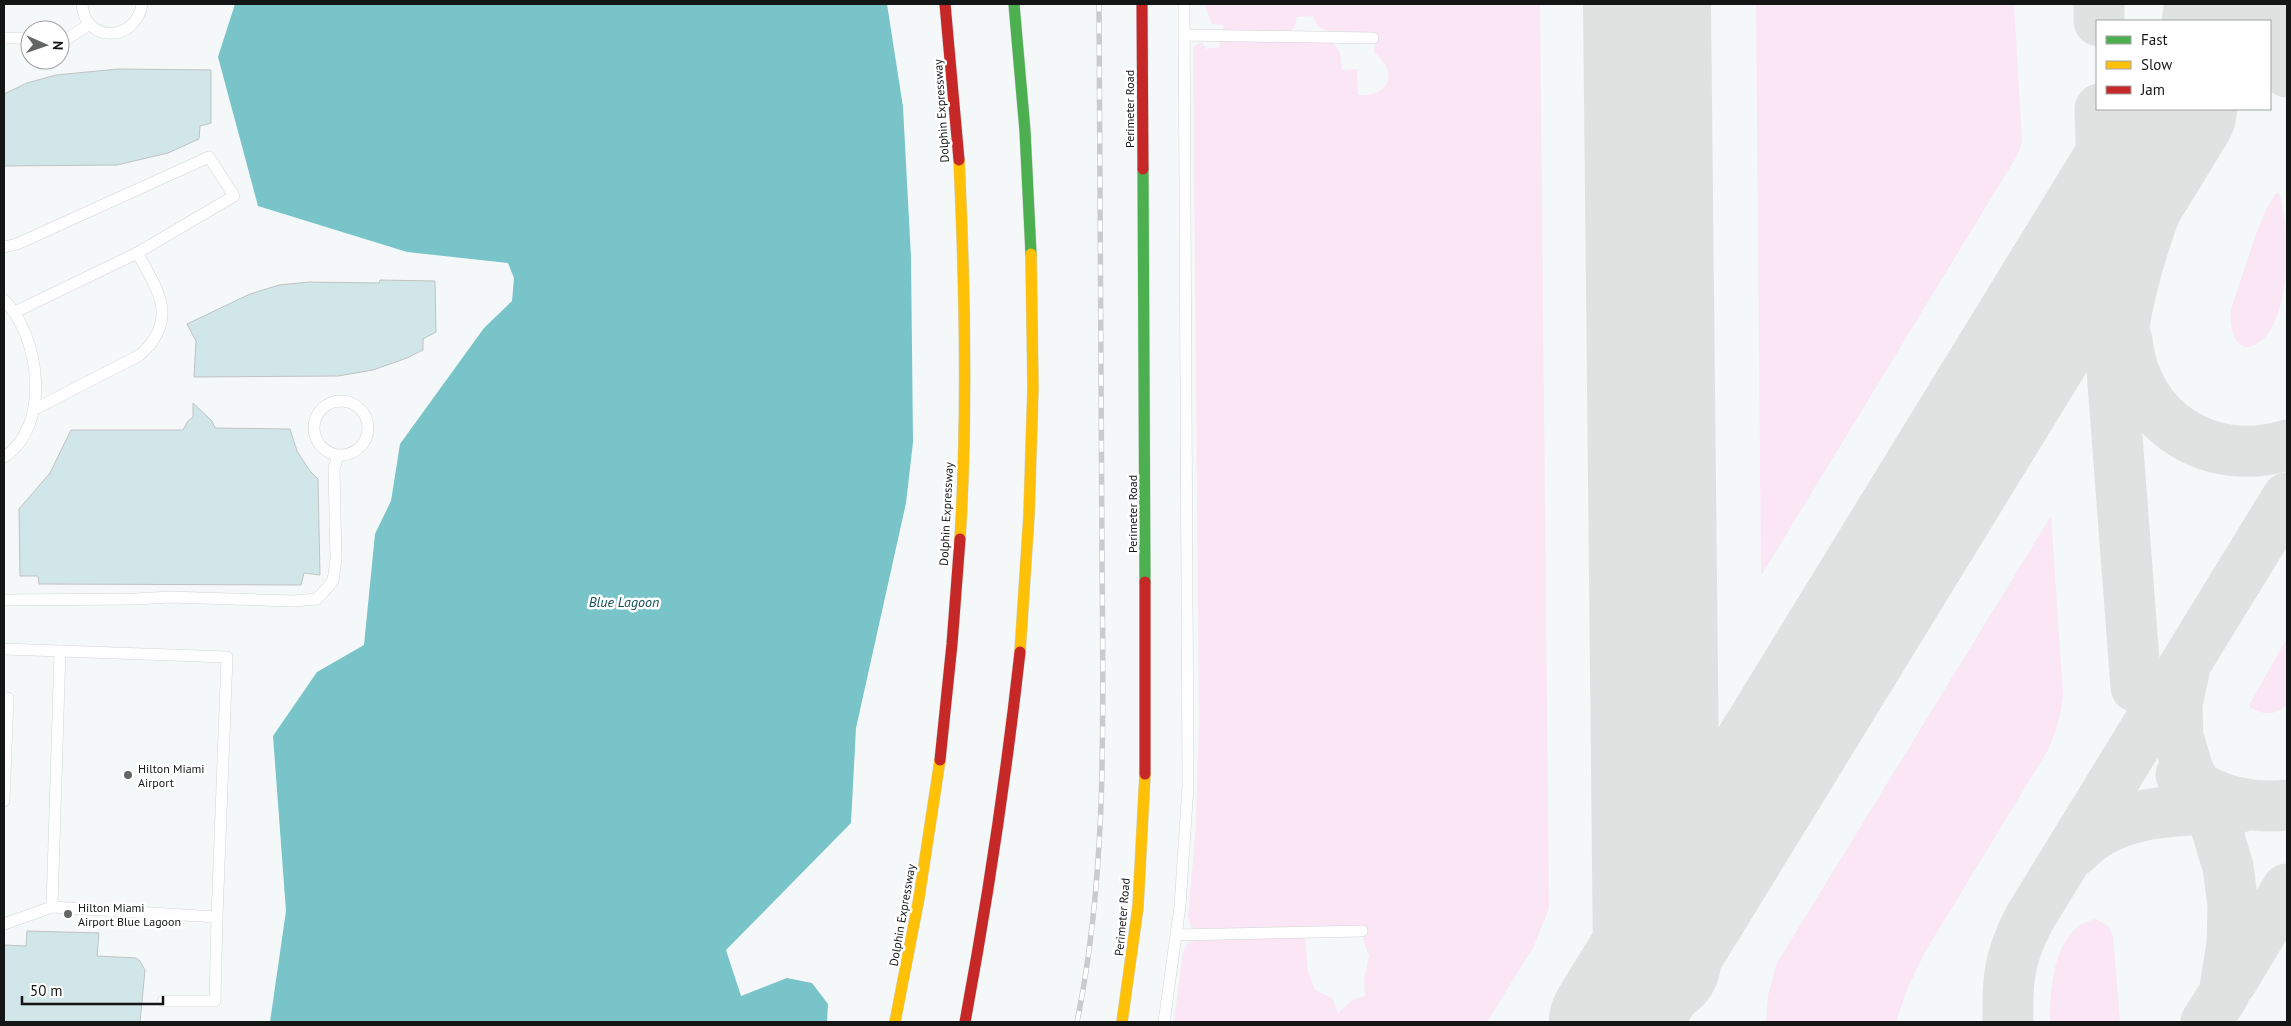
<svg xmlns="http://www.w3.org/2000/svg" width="2291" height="1026" font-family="'PT Sans',sans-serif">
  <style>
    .green { fill: #fae6f4 }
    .water { fill: #78c4c9 }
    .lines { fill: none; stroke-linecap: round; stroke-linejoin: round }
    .taxiway { stroke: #e0e2e2; stroke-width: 51 }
    .runway { stroke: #e0e2e2; stroke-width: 128 }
    .building { fill: #d1e6e8; stroke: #c0c2c3 }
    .lane-casing { stroke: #d3d5d5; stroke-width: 12 }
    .fast-casing { stroke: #d3d5d5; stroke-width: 12 }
    .slow-casing { stroke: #d3d5d5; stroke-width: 12 }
    .jam-casing { stroke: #d3d5d5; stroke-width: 12 }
    .lane { stroke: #fefefe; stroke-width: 11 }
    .fast { stroke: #4caf50; stroke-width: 11 }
    .slow { stroke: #ffc107; stroke-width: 11 }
    .jam { stroke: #c62828; stroke-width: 11 }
    .rail-casing { stroke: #cacbcb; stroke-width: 5.5 }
    .rail { stroke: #fff; stroke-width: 4; stroke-dasharray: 11; stroke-linecap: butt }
    .poi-dot { fill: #636565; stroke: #fff; stroke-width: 2 }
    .labels { text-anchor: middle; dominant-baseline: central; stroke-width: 5; stroke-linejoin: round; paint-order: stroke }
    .street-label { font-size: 12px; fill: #141616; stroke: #fff }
    .poi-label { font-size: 12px; fill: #141616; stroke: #fff; text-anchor: start }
    .water-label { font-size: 14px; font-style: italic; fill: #124f53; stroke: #fff }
  </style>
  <rect width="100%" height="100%" fill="#f5f8f9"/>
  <path class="green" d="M1204 4H1540L1549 908 1534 946 1487 1022H1174L1183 952 1188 943 1197 940 1305 938 1308 971 1315 990 1332 998 1338 1013 1354 999 1365 996 1364 980 1369 955 1364 943 1363 928 1200 931 1191 927 1188 916 1196 825 1199 719 1193 47 1202 42 1206 49 1219 47 1220 39 1333 42 1340 52 1342 70 1357 69 1358 95C1389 97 1400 73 1374 52L1376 33 1328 31 1318 27 1313 16 1297 17 1295 25 1291 31H1223L1224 25 1212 24Z
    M1756 4H2014L2022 141 2018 154 1761 576Z
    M2276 193H2279C2291 229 2291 314 2263 339 2259 342 2252 348 2246 347 2233 346 2229 321 2231 311 2232 303 2237 293 2239 285 2249 256 2259 218 2276 193Z
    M2051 516 2063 695C2061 715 2056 732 2048 750L1925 952 1908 987 1896 1022H1766L1768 995 1777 963Z
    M2287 638V705C2276 715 2263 716 2250 707L2249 705Z
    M2096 919 2108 926 2113 936 2120 1022H2050C2050 987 2054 927 2096 919Z"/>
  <path class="water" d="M235 4H887L903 107 911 257 913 442 906 503 856 728 851 823 726 950 741 996 787 978 812 983 828 1004 827 1022H270L286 911 273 736 317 672 364 645 375 534 391 501 400 444 484 328 512 301 514 278 508 263 407 252 258 206 218 57Z"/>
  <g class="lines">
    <path class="taxiway" d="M2099 4V21
      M2235 4 2249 21
      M2270 49 2287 72
      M2100 109 2106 291 2136 687
      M2124 326C2136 250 2168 179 2196 109
      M2127 340C2135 422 2210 469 2287 445
      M2184 672 2177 704 2178 737 2188 770 2216 827 2228 867 2233 905 2232 944 2224 994 2206 1022
      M2181 775C2209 800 2251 809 2287 805
      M2075 851C2116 807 2182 811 2238 808
      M2232 981 2287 889
      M2008 1022C2007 979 2009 958 2029 919L2287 498"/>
    <path class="runway" d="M1647 4 1657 961
      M2226 21 2237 4
      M1613 1022 2173 109"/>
  </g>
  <path class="building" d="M118 69 211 70V123L200 126 199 139 168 153 117 165 4 166V94L27 83 56 75Z
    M380 280 435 281 436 332 423 339V350L407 358 373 370 338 376 194 377 196 341 187 324 250 294 279 285 309 282 379 283Z
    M193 403 212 421 215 428 290 429 297 451 310 471 318 479 320 575 304 573 301 585 39 584 38 576H20L19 509 50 473 71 430H183L188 421 193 417Z
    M27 931 99 933 97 956 136 958 140 961 145 970 140 1022H4V945L26 946Z"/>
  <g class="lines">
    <g class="lane-casing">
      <path id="lane" d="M82 4C84 43 136 43 142 4
        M1185 35 1373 38
        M4 38H30
        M60 38H68L90 24
        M4 247 17 244 209 157 234 196 137 253C159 291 179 320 140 355L33 410
        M4 300C40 336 52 426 4 457
        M15 312 137 253
        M314 428a27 27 0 1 1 54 0a27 27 0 1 1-54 0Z
        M4 600 136 599 170 597 293 601 317 599 333 581 336 559 334 469 338 455
        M4 649 227 657 217 917 52 907 4 924
        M4 698H8L4 801
        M52 907 60 651
        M1177 935 1362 931
        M163 1001H215L217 917
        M1164 1022 1180 906 1188 786 1184 4"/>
    </g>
    <g class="fast-casing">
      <path id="fast" d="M1014 4 1025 131 1031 254
        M1143 169 1145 582"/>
    </g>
    <g class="slow-casing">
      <path id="slow" d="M959 160C965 286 968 413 960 539
        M1020 652 1029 515 1033 387 1031 254
        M895 1022 919 898 940 760
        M1122 1022 1138 907 1145 774"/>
    </g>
    <g class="jam-casing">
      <path id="jam" d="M945 4 959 160
        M1142 4 1143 169
        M1145 582V774
        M940 760 952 644 960 539
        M965 1022C988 898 1006 778 1020 652"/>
    </g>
    <use href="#lane" class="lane"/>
    <use href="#fast" class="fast"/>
    <use href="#slow" class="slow"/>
    <use href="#jam" class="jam"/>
    <g class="rail-casing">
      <path id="rail" d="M1077 1022C1108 870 1103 712 1102 557 1101 373 1100 188 1099 4"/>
    </g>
    <use href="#rail" class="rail"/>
  </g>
  <g class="poi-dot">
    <circle cx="128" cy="775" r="5"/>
    <circle cx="68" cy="914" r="5"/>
  </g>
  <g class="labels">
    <g class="street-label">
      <text transform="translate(1129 109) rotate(-90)">Perimeter Road</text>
      <text transform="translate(941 111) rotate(-94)">Dolphin Expressway</text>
      <text transform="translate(946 514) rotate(-87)">Dolphin Expressway</text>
      <text transform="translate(1132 514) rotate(-90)">Perimeter Road</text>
      <text transform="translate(902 915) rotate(-80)">Dolphin Expressway</text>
      <text transform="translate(1122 917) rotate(-85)">Perimeter Road</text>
    </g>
    <g class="poi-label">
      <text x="138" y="768">Hilton Miami<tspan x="138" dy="14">Airport</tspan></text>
      <text x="78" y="907">Hilton Miami<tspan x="78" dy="14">Airport Blue Lagoon</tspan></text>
    </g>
    <g class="water-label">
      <text x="624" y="602">Blue Lagoon</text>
    </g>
  </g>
  <rect width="2291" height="1026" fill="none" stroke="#141616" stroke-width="10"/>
  <rect x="2096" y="20" width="175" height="90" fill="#ffffff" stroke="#a1a2a2"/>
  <rect x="2106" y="36" width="25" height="8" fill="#4caf50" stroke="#a1a2a2"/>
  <text x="2141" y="45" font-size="15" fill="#141616">Fast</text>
  <rect x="2106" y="61" width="25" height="8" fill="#ffc107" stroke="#a1a2a2"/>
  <text x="2141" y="70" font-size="15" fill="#141616">Slow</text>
  <rect x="2106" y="86" width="25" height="8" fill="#c62828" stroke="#a1a2a2"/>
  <text x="2141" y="95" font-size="15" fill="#141616">Jam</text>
  <g transform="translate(45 45) rotate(92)"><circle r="24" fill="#ffffff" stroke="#a1a2a2"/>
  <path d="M0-4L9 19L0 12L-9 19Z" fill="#636565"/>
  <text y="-8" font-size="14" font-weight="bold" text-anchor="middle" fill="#141616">N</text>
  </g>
  <path d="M22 996v8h141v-8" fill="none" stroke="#141616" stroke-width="2.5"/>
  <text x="30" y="996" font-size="15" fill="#141616" stroke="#ffffff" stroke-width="4" paint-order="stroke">50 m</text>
</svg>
